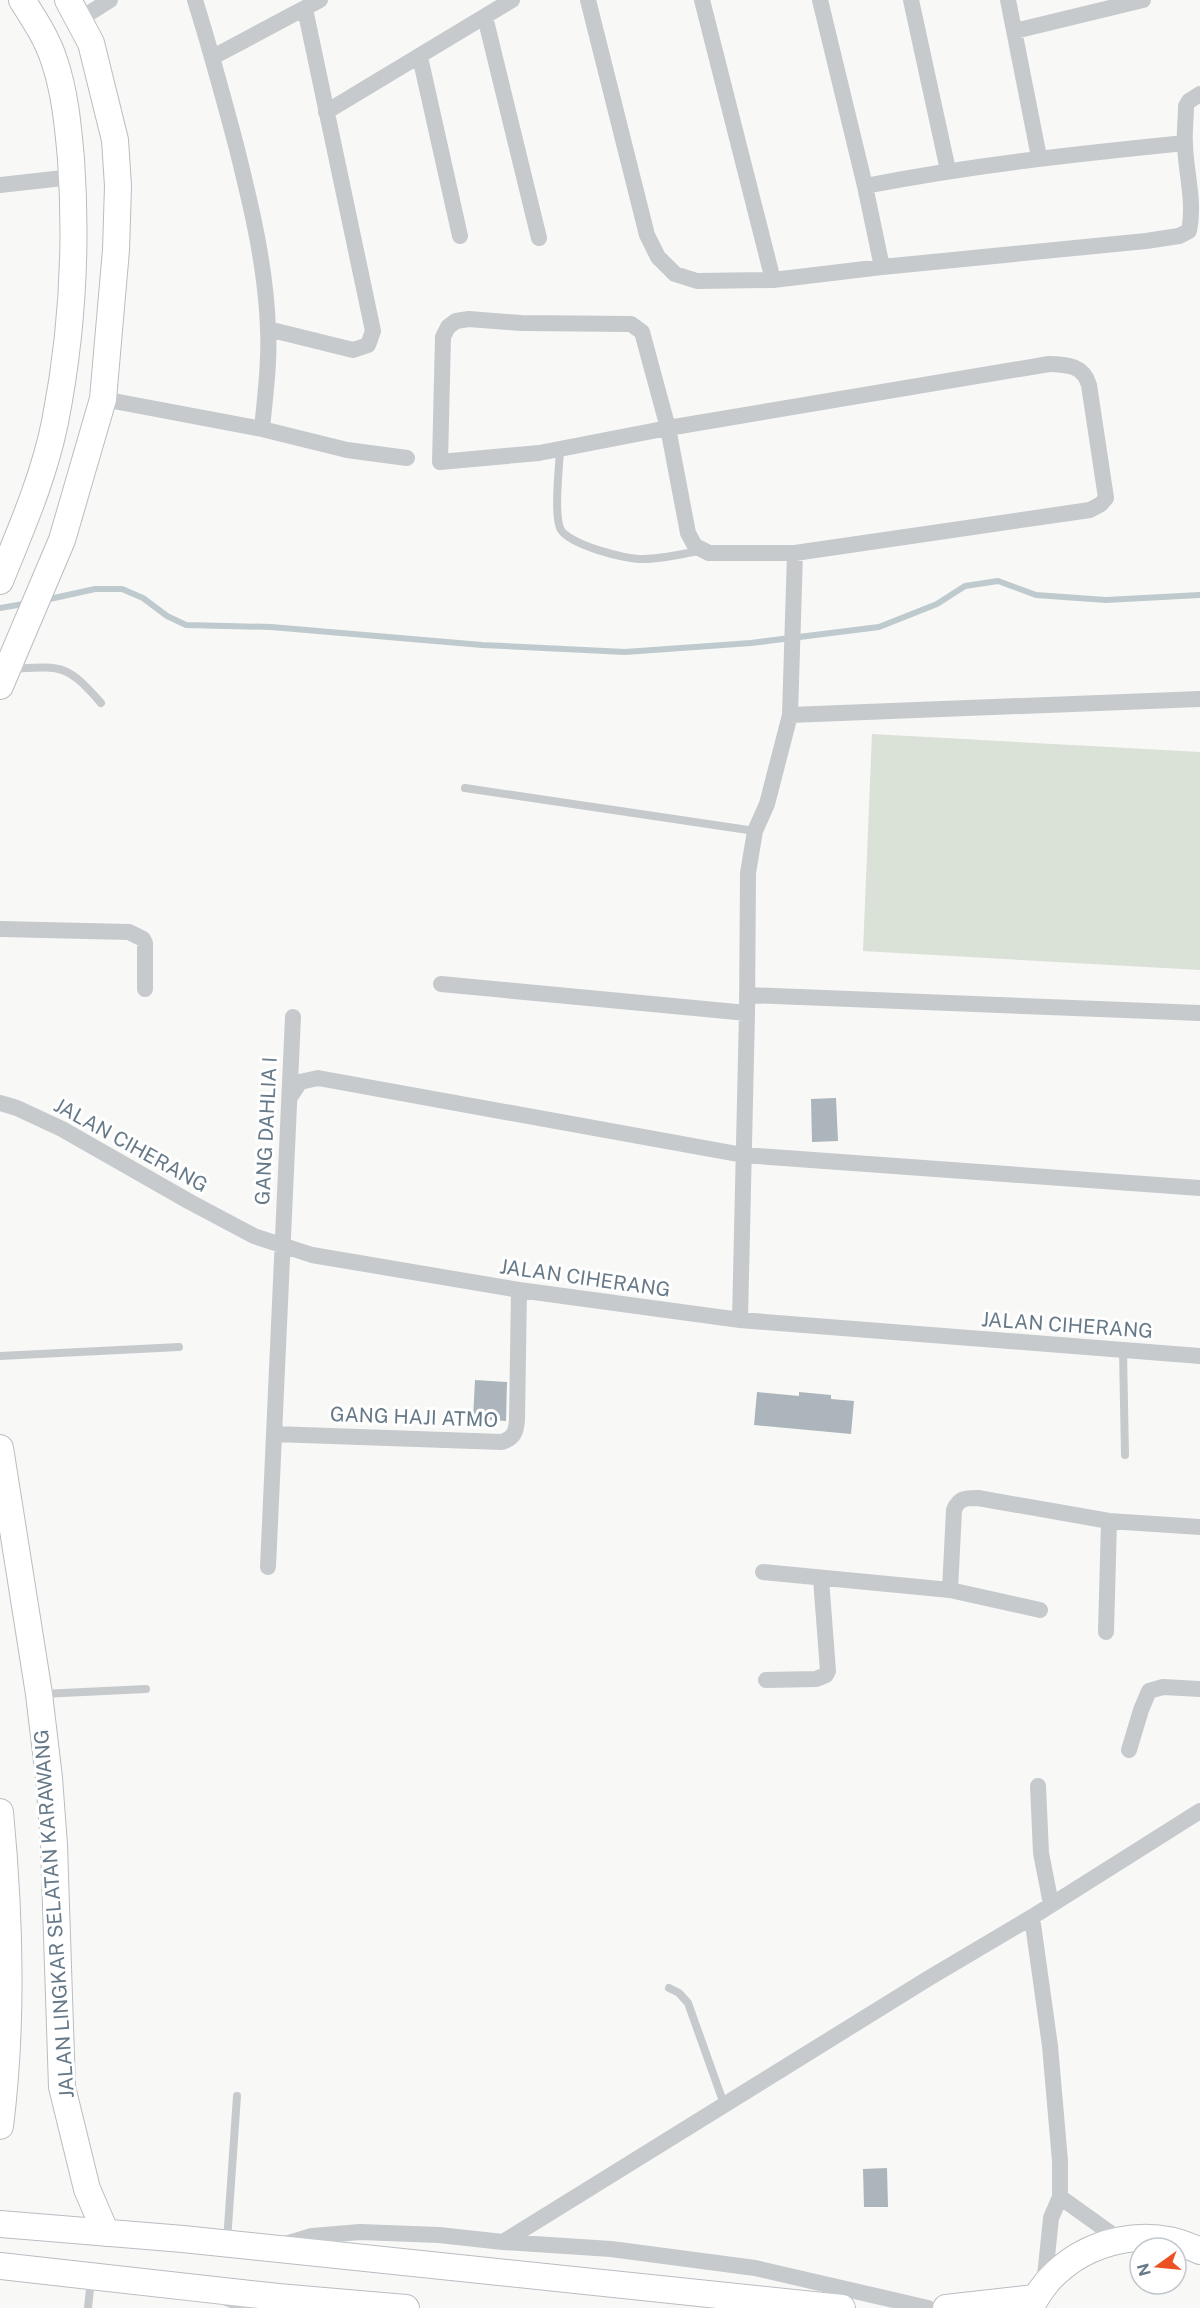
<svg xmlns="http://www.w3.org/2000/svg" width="1200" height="2308" font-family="'Public Sans',sans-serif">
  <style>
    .green { fill: #dae1d6 }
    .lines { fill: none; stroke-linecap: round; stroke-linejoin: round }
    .stream { stroke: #becace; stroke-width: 6 }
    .building { fill: #acb5bb }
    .primary-casing { stroke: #b9bdc1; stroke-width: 28 }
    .service { stroke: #c6cacd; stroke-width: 8 }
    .minor { stroke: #c6cacd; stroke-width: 16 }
    .primary { stroke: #fff; stroke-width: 26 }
    .labels { text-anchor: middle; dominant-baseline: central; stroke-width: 6; stroke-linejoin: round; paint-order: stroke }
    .street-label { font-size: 20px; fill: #667988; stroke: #fff }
  </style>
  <rect width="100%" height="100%" fill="#f8f8f6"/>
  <path class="green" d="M872 734 1200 752V970L863 951Z"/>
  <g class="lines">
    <path class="stream" d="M45 600 95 589H122L143 598 167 616 186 625 271 627 482 645 625 652 751 643 879 627 937 604 965 586 998 581 1036 595 1106 600 1200 595
      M0 608 29 603"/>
  </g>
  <path class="building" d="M836 1098 838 1141 812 1142 811 1099Z
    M475 1380 507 1382 506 1421 473 1419Z
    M757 1392 799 1396V1392L831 1395V1399L854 1401 851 1434 754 1425Z
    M887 2168 888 2207H864L863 2169Z"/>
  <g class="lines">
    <g class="primary-casing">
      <path id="primary" d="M0 581C21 529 44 477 55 422 72 336 77 246 71 159 68 126 65 92 54 60 47 38 34 19 22 0
        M0 686 62 540 103 399 116 250 118 186 115 140 91 43 68 0
        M0 1448 39 1694 49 1778 54 1845 62 2087 87 2189 106 2233
        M0 1812C10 1916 13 2023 0 2126
        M0 2224 183 2239 842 2308
        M0 2266 278 2297 406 2308
        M946 2308 1034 2298
        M1031 2308C1035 2297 1041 2290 1048 2281 1086 2239 1149 2225 1200 2251"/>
    </g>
    <path class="service" d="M560 450C559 470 554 511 560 528 566 544 626 560 644 559 662 559 681 554 699 551
      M10 669C62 666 66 663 101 703
      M465 788 755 831
      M1123 1351 1125 1455
      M0 1356 179 1347
      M42 1694 146 1689
      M669 1988 679 1993 688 2003 724 2104
      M227 2241 237 2096
      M223 2301 243 2308
      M88 2308 91 2279"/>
    <path class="minor" d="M195 0C210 48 223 96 236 145 251 205 266 267 268 329 270 362 265 396 262 429
      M588 0 647 235 658 257 675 274 697 281 773 280 882 267 1146 241 1179 236 1189 231C1195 202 1186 174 1185 145 1184 132 1186 119 1186 106L1189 101 1200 94
      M702 0 773 280
      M820 0 865 186 882 267
      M911 0 948 170
      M1008 0 1039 157
      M485 17 539 238
      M80 19 110 0
      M1015 31 1143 0
      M213 57 320 0
      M420 57 460 236
      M326 112 512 0
      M0 185 72 177
      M865 186C973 165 1076 154 1185 143
      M268 329 353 350 368 345 373 331 305 9
      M103 399 262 429 347 450 407 458
      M668 428 539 453 440 462 443 337 448 327 456 321 469 319 521 323 631 324 642 332 668 428 688 533 695 546 709 553H795L1090 510 1101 504 1106 498 1089 385C1083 365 1068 365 1049 364L668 428
      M790 715 1200 699
      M0 929 129 932 143 939 145 943V989
      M441 984 747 1013
      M747 995 1200 1013
      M290 1097 300 1082 318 1078 743 1155 1200 1188
      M0 1103 17 1108 62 1129 190 1202 254 1236 312 1255 519 1290 740 1320 1200 1356
      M740 1320 747 1013 748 873 755 831 767 804 790 715 795 553
      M274 1434 502 1442C514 1438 516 1432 517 1420L519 1290
      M268 1567 293 1017
      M763 1572 950 1590 1040 1610
      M950 1590 954 1510C959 1498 965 1498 978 1498L1109 1521 1200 1527
      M1106 1632 1109 1521
      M766 1680 816 1679 826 1675 828 1671 821 1579
      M1129 1750 1141 1710 1149 1691 1163 1687 1200 1689
      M1038 1786 1041 1853 1051 1904
      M1032 1917 1050 2046 1060 2161V2197L1051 2218 1044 2286
      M1060 2197 1120 2240
      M503 2242 929 1978 1032 1917 1200 1811
      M282 2245 312 2236 360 2232 439 2235 503 2242 611 2249 755 2268 928 2308"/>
    <use href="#primary" class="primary"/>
  </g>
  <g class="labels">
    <g class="street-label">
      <text transform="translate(266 1131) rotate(-87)">GANG DAHLIA I</text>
      <text transform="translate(131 1145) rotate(29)">JALAN CIHERANG</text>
      <text transform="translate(585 1278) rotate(8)">JALAN CIHERANG</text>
      <text transform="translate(1067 1325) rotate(4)">JALAN CIHERANG</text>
      <text transform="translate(414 1417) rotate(2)">GANG HAJI ATMO</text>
      <text transform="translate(54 1914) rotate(-94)">JALAN LINGKAR SELATAN KARAWANG</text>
    </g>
  </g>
  <g transform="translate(1158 2266) rotate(255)"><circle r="28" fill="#ffffff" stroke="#c2c9cf" stroke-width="1.5"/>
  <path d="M0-4.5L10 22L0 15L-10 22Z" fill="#ec5122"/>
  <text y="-9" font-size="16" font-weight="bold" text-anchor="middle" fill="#667988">N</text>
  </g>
</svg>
